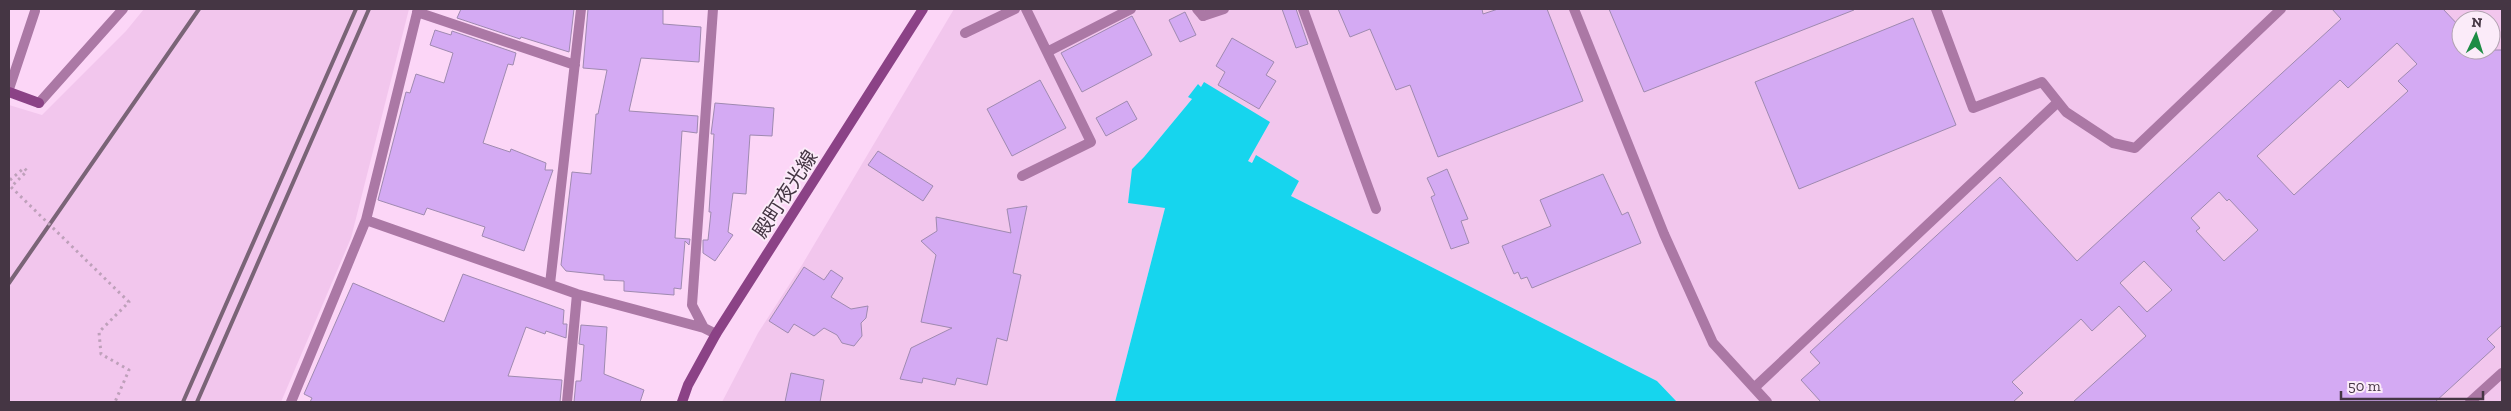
<svg xmlns="http://www.w3.org/2000/svg" width="2511" height="411" font-family="'Zilla Slab','Noto Sans JP',serif">
  <style>
    .built { fill: #f2c6ed; fill-rule: evenodd }
    .water { fill: #16d5ee }
    .building { fill: #d4aaf3; stroke: #9f8ab0; fill-rule: evenodd }
    .lines { fill: none; stroke-linecap: round; stroke-linejoin: round }
    .path { stroke: #bea0ba; stroke-width: 3; stroke-dasharray: 2.5 4; stroke-linecap: butt }
    .lane { stroke: #ab78a5; stroke-width: 10 }
    .street { stroke: #ab78a5; stroke-width: 10 }
    .secondary { stroke: #8b4286; stroke-width: 10 }
    .rail { stroke: #7a6477; stroke-width: 4 }
    .path-bridge { stroke: #bea0ba; stroke-width: 3; stroke-dasharray: 2.5 4; stroke-linecap: butt }
    .labels { text-anchor: middle; dominant-baseline: central; stroke-width: 4; stroke-linejoin: round; paint-order: stroke }
    .street-label { font-size: 20px; fill: #453644; stroke: #fbebf9 }
  </style>
  <rect width="100%" height="100%" fill="#fcd6f7"/>
  <path class="built" d="M144 9H409L351 238 281 402H9V105L42 115 126 31Z
    M954 9H2502V402H1677L1657 381 1291 196 1299 181 1256 156 1251 163 1248 161 1198 84 1189 97 1192 99 1144 157 1132 169 1165 208 1115 402H722L758 333 802 265ZM2461 20H2491V50H2461Z"/>
  <path class="water" d="M1204 82 1270 122 1248 161 1252 163 1256 155 1299 181 1291 196 1657 381 1677 402H1115L1165 208 1128 203 1132 169 1144 157 1192 99 1188 97 1198 84 1201 87Z"/>
  <path class="building" d="M461 9H574L569 52 521 37 520 39 457 18Z
    M588 9H663V24L701 27 699 62 641 58 629 111 698 116 697 133 682 131 675 238 690 239 689 245 685 241 681 289 674 288V295L624 291V281L604 280V275L566 271 561 265 572 172 591 174 596 114H598L607 70 583 68Z
    M1282 9H1296L1308 44 1296 48Z
    M1338 9H1482L1483 14 1498 9H1547L1583 101 1438 157 1410 85 1396 90 1370 29 1350 37Z
    M1609 9H1854V10L1644 92Z
    M2332 9H2443L2461 28V50H2502V325L2487 339 2495 347 2435 402H2073L2146 336 2119 306 2092 331 2081 319 2012 382 2023 393 2013 402H1821L1801 380 1820 363 1810 352 2000 177 2077 261 2341 19ZM2397 43 2417 64 2398 81 2408 91 2294 195 2257 156 2340 80 2348 88ZM2219 192 2227 201 2229 199 2258 230 2224 261 2196 231 2200 228 2191 218ZM2144 261 2172 290 2147 312 2120 283Z
    M1185 12 1196 35 1180 42 1169 20Z
    M1132 16 1152 55 1082 92 1061 53Z
    M1913 18 1956 125 1799 189 1755 82Z
    M435 30 451 35 452 31 516 53 513 65 508 64 483 143 510 152 511 149 546 163 545 170H553L524 251 482 236 485 227 427 208 424 215 378 200 406 92 410 93 416 74 444 83 453 53 430 45Z
    M1232 38 1274 62 1266 75 1276 81 1259 109 1218 85 1225 72 1216 66Z
    M1040 80 1066 128 1012 156 987 109Z
    M1127 101 1137 119 1106 136 1096 118Z
    M715 103 774 108 772 136 750 135 746 194 733 193 728 232 733 235 715 261 703 253V240H708L711 212H709L714 134H711Z
    M878 151 933 186 923 201 868 165Z
    M1447 169 1468 219 1461 221 1469 243 1451 249 1431 197 1435 195 1427 178Z
    M1603 174 1622 215 1628 212 1641 243 1532 288 1527 277 1521 279 1518 272 1514 274 1502 246 1551 226 1540 200Z
    M1027 206 1013 273 1021 275 1007 341 997 338 987 385 957 378 955 385 923 378 922 383 900 379 911 348 952 328 921 322 936 255 921 241 937 231 936 217 1011 233 1007 209Z
    M804 267 824 280 831 270 843 278 831 297 851 309 868 306 866 318 861 323 862 336 854 346 842 343 837 335 824 328 814 336 794 324 788 333 769 321Z
    M463 274 564 310 563 324H567L566 338 546 331 545 334 526 327 508 376 562 380 560 402H310L312 398 304 394 353 283 444 322Z
    M581 325 607 327 604 374 644 390 640 402H574L576 381H581L584 345 579 344Z
    M791 373 824 380 820 402H785Z"/>
  <g class="lines">
    <path class="path" d="M10 180 24 168 27 171 11 187"/>
    <path class="lane" d="M1303 9 1376 209
      M1574 9 1664 234 1713 343 1767 402
      M1936 9 1973 108 2042 82 2066 112 2113 143 2135 148 2281 9
      M1203 16 1224 9
      M965 33 1015 9
      M1047 52 1131 9
      M9 89 35 11
      M1022 176 1091 142 1026 9
      M1754 388 2058 102
      M2470 402 2502 373"/>
    <path class="street" d="M1197 9 1203 16
      M417 12 575 65
      M39 103 123 9
      M366 220 577 294 704 328 716 334
      M550 284 581 9
      M704 328 692 305 713 9
      M291 402 366 220 418 9
      M567 402 577 294"/>
    <path class="secondary" d="M9 92 39 103
      M682 402 688 385 716 334 923 9"/>
    <path class="rail" d="M9 283 199 9
      M183 402 356 9
      M197 402 369 9"/>
    <path class="path-bridge" d="M11 187 129 302 99 332 101 354 129 370 115 402"/>
  </g>
  <g class="labels">
    <g class="street-label">
      <text transform="translate(785 194) rotate(-57)">殿町夜光線</text>
    </g>
  </g>
  <rect width="2511" height="411" fill="none" stroke="#453644" stroke-width="20"/>
  <g transform="translate(2476 35) rotate(4)"><circle r="24" fill="#fbebf9" stroke="#b2a3b1"/>
  <path d="M0-4L9 19L0 12L-9 19Z" fill="#1d8c45"/>
  <text y="-8" font-size="14" font-weight="bold" text-anchor="middle" fill="#453644">N</text>
  </g>
  <path d="M2341 391v8h142v-8" fill="none" stroke="#453644" stroke-width="2.5"/>
  <text x="2348" y="391" font-size="15" fill="#453644" stroke="#fbebf9" stroke-width="4" paint-order="stroke">50 m</text>
</svg>
